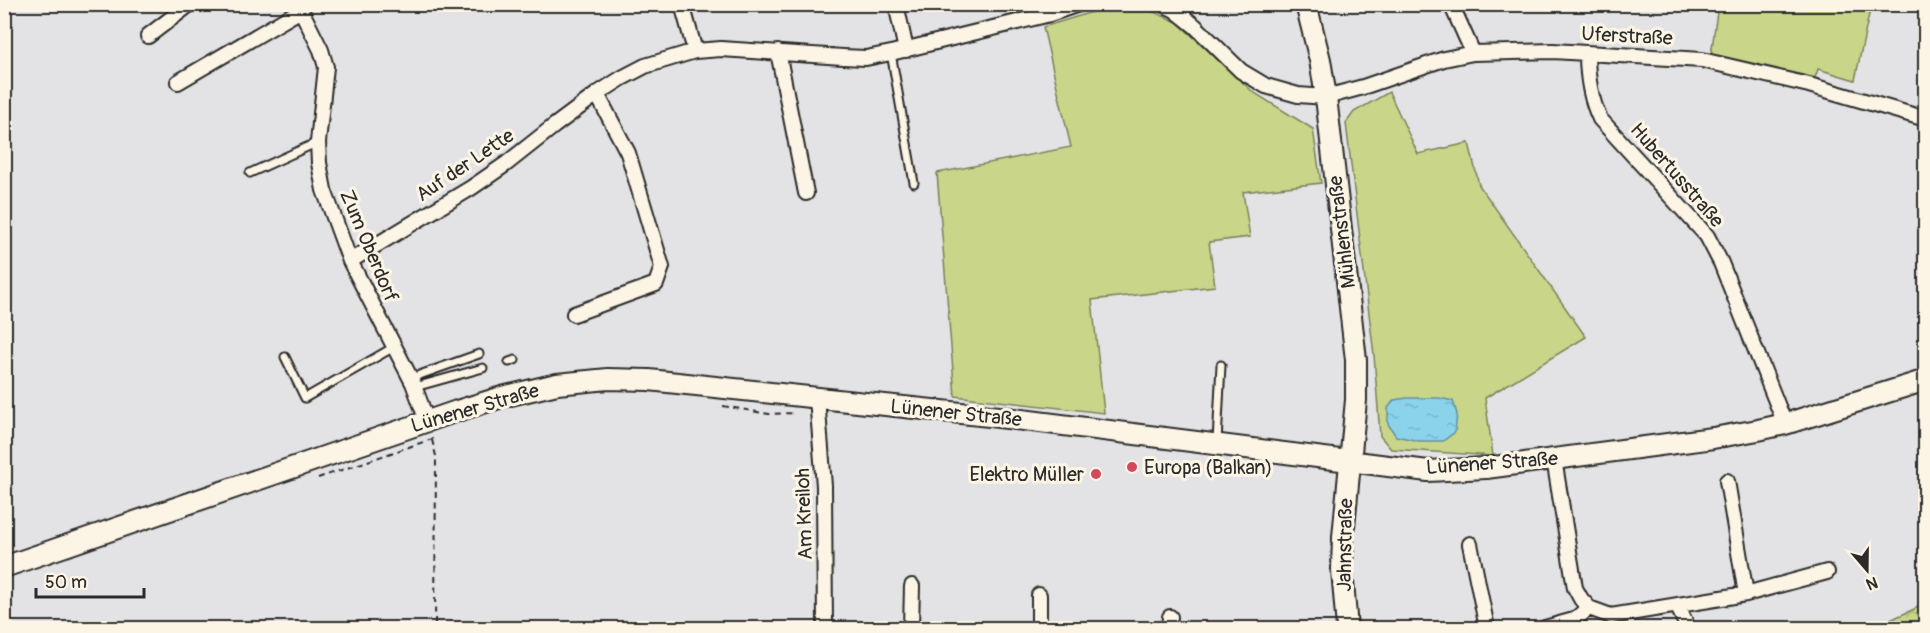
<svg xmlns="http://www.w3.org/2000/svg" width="1930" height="633" font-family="Pangolin,sans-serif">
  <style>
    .grass { fill: #c9d588; stroke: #7a805a; stroke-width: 1.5 }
    .forest { fill: url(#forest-crowns); stroke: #7a805a; stroke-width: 1.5 }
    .water { fill: url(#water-ripples); stroke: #64909e; stroke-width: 1.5 }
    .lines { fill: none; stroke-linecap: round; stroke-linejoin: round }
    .lane-casing { stroke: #2b2b2b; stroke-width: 11 }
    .street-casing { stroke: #2b2b2b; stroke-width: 18 }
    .secondary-casing { stroke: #2b2b2b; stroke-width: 24 }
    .path { stroke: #2b2b2b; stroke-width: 2; stroke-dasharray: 6 4.5; stroke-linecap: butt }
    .lane { stroke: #fcf5e5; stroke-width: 7 }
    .street { stroke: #fcf5e5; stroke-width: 14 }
    .secondary { stroke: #fcf5e5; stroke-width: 20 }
    .poi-dot { fill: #d1495b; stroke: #fcf5e5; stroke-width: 2 }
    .labels { text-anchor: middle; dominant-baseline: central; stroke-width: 6; stroke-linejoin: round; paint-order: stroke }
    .street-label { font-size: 20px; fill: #2b2b2b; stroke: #fcf5e5 }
    .poi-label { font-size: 20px; fill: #2b2b2b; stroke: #fcf5e5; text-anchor: start }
  </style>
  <defs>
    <pattern id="forest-crowns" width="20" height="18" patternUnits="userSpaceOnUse" patternTransform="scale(1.5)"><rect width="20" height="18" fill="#c9d588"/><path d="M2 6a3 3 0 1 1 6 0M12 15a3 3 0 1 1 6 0" fill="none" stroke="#adb776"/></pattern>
    <pattern id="water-ripples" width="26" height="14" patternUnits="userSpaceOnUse" patternTransform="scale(1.5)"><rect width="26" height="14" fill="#8ad3ea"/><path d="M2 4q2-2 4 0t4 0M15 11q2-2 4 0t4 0" fill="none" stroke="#77b5c9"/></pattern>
  </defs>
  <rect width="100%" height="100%" fill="#e3e3e6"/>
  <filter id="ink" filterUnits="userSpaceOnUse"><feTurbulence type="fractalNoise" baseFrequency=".0167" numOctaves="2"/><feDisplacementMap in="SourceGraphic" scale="12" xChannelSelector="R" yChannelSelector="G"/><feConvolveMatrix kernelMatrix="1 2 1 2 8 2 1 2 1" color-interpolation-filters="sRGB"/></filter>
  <g filter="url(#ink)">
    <path class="grass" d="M1718 5H1871L1855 80 1818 69 1814 81 1711 55Z
      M1112 6 1147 9 1177 22 1253 92 1313 129 1321 183 1243 192 1250 237 1209 242 1215 286 1092 300 1104 413 955 396 937 173 1071 147 1043 27Z
      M1389 92 1418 154 1469 143 1479 185 1586 337 1485 398 1493 456 1391 449 1380 436 1374 355 1346 123 1354 112Z"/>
    <path class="forest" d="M1925 604V628H1873Z"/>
    <path class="water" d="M1407 398H1439L1453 401 1457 414 1455 432 1443 441H1419L1396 436 1388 424V408L1394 400Z"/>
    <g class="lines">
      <g class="lane-casing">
        <path id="lane" d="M891 53 914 183
          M250 173 318 142
          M285 357 305 398 394 347
          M509 362 515 360
          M411 378 479 354
          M415 387 483 368
          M1217 442 1221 365"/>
      </g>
      <g class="street-casing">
        <path id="street" d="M298 4 321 50 326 67 318 142 319 163 324 190 350 261 413 383 427 421
          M682 4 695 51
          M896 4 906 50
          M1163 4 1175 10 1195 26 1241 71 1266 86 1298 95 1326 97 1363 87 1444 59 1473 53 1553 51 1702 60 1809 85 1926 119
          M1451 4 1473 53
          M148 36 190 4
          M778 52 806 193
          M1587 53C1587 76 1590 98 1600 119L1707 236 1721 263 1785 424
          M178 82 301 10
          M350 261 471 188 506 164 554 126 597 94 622 78 645 66 695 51 721 49 843 57 866 58 891 53 1050 14 1079 4
          M574 314 656 284 662 267 628 153 597 94
          M817 398 824 486 825 628
          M1554 459 1575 588 1581 599 1589 608 1611 616 1746 594 1827 572
          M1727 481 1746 594
          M1470 544 1487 628
          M1039 595V628
          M1677 605 1688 628
          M911 628 912 586
          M1169 628 1170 617
          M1545 628 1574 620 1589 608"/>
      </g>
      <g class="secondary-casing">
        <path id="secondary" d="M1306 4 1320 60 1326 97 1356 360V400L1343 537 1342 570 1347 628
          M4 567 457 411 502 397 557 384 608 379 649 380 999 417 1428 471 1486 468 1713 438 1758 430 1785 424 1926 380"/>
      </g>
      <path class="path" d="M723 406 769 414 795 413
        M432 440 436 456 435 628
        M318 478 435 438"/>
      <use href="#lane" class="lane"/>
      <use href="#street" class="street"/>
      <use href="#secondary" class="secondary"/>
    </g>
  </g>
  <g class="poi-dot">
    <circle cx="1132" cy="467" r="6"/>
    <circle cx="1096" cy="474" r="6"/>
  </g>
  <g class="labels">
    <g class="street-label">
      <text transform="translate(1627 36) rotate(3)">Uferstraße</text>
      <text transform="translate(465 165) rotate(-34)">Auf der Lette</text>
      <text transform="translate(1677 175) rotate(49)">Hubertusstraße</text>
      <text transform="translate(1342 232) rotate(-97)">Mühlenstraße</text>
      <text transform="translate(369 246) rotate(67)">Zum Oberdorf</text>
      <text transform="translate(475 408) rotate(-16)">Lünener Straße</text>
      <text transform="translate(956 413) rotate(6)">Lünener Straße</text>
      <text transform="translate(1492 463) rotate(-4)">Lünener Straße</text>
      <text transform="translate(804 514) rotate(-92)">Am Kreiloh</text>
      <text transform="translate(1345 545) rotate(-89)">Jahnstraße</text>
    </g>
    <g class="poi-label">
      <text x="1144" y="467">Europa (Balkan)</text>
      <text x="1084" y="474" text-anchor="end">Elektro Müller</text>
    </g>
  </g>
  <rect width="1930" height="633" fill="none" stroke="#fcf5e5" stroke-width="24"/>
  <rect x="12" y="12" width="1906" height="609" fill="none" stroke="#2b2b2b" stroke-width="2" filter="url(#ink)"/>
  <g transform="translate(1867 570) rotate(160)" stroke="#fcf5e5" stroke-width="4.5" paint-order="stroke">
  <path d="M0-4.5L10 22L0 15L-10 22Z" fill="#2b2b2b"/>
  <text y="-9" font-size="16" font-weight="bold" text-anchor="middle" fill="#2b2b2b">N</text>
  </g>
  <path d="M36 588v9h108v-9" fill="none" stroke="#2b2b2b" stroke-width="3"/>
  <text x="45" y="588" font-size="18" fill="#2b2b2b" stroke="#fcf5e5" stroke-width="4.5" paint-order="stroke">50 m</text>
</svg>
